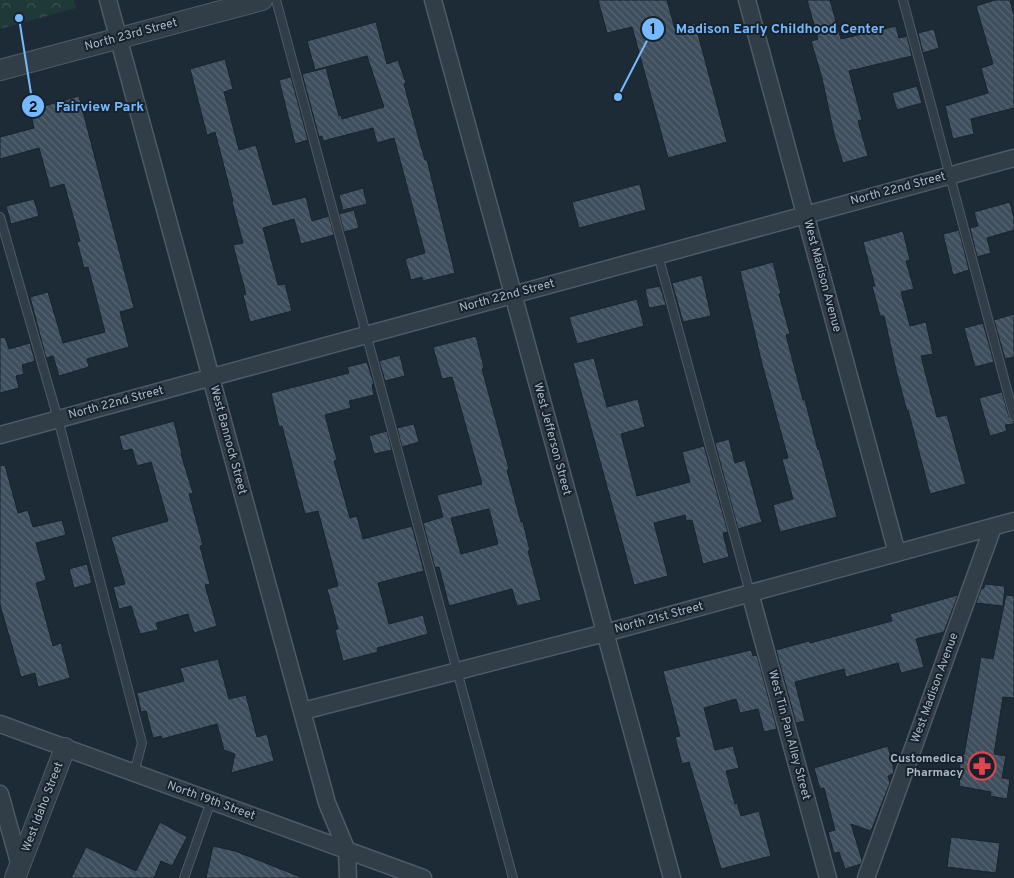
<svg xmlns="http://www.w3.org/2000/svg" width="1014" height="878" font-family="Overpass,sans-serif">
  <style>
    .forest { fill: url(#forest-crowns) }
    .building { fill: url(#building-back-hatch); stroke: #18242e; fill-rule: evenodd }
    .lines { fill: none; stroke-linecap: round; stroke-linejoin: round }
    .service-casing { stroke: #4e5a66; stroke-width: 10 }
    .minor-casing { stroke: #4e5a66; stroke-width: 19 }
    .tertiary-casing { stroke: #4e5a66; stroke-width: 22 }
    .service { stroke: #313d47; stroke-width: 8 }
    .minor { stroke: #313d47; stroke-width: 16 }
    .tertiary { stroke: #313d47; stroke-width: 20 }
    .labels { text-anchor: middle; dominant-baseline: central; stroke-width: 4; stroke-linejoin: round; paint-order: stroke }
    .street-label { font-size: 12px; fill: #aab7c5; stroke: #17222c }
    .poi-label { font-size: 12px; font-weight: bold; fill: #aab7c5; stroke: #17222c; text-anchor: end }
    .leader { fill: none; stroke: #75b9ff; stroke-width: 2 }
    .callout-dot { fill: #75b9ff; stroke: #17222c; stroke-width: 2 }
    .mark-label { font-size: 15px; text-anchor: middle; font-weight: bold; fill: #111 }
    .callout-label { font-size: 14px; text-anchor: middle; font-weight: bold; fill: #75b9ff; stroke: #17222c; stroke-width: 4; stroke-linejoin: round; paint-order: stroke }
  </style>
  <defs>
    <pattern id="forest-crowns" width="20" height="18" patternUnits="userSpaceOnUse" patternTransform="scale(1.25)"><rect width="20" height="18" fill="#1f3838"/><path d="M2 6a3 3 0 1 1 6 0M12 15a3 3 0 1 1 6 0" fill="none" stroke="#3d5353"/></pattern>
    <pattern id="building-back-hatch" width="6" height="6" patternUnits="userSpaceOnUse" patternTransform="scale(1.25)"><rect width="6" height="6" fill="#3e4e5c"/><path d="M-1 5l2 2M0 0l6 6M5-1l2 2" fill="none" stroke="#576572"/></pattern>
  </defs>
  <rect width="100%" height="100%" fill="#1d2b37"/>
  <path class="forest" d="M0 0H74L76 8 0 29Z"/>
  <path class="building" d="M598 0H667L675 29 695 23 727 142 668 158 632 27 607 33Z
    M807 0H830L841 39 896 26 899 38 907 36 912 56 849 71 862 120 858 121 868 156 843 163 834 134 822 78 811 41 818 39Z
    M995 0H1010L1014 15V108L971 119 974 134 953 139 945 106 988 93 981 68 993 64 976 6Z
    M376 22 387 64 398 60 406 83 404 84 420 143 425 160H427L455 273 423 281 422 277 411 280 405 259 425 253 394 138 377 143 373 128 323 141 322 136 319 137 302 74 326 68 339 116 341 115 342 119 384 107 367 56 315 70 307 41Z
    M934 29 939 48 923 53 918 33Z
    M225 59 233 89 224 92 239 150 256 145 273 205 306 197 312 221 329 216 334 235 301 244 294 219 263 228 278 285 285 284 292 311 250 322 243 295 246 294 233 245 243 243 232 202 233 201 215 132 207 135 190 69Z
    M291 77 308 140 295 144 279 80Z
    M917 86 922 103 897 110 892 93Z
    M79 96 134 308 120 312 129 347 87 359 89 367 59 376 53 356 46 358 30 297 48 292 63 343 105 332 88 267 84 268 77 242 80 241 64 184 50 188 39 148 0 159V137L34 128 30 110Z
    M640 184 646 210 579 228 572 202Z
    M363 188 367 204 343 210 339 195Z
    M34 199 39 216 11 224 6 206Z
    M1010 202 1014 218V230L987 238 991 253 977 257 970 228 978 226 974 212Z
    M354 210 359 228 344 232 339 214Z
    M959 230 969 270 953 275 943 234Z
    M903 231 910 260 906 261 914 289 901 292 910 326 926 322 933 354 921 356 937 417 947 415 966 484 930 494 908 410 907 411 896 370 884 316H880L872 286H875L863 242Z
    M773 262 781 294H779L790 334 786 335 803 400H805L818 450 819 449 837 517 780 532 773 505 793 499 782 459 788 458 762 364 740 271Z
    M702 275 711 316 683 322 672 283Z
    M660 286 666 305 649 308 645 289Z
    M637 299 644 326 577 344 569 317Z
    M1014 314V357L1005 359 994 320Z
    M983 323 994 362 975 367 964 328Z
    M476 336 484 368 482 369 509 469 507 470 521 522H523L530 551H528L541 600 517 606 512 589 449 606 439 567 435 568 423 523 443 517 437 495 482 484 452 377 442 379 433 347ZM489 509 498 544 461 554 451 518Z
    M5 337 9 349 30 343 35 361 22 365 24 374 16 376 19 388 0 393V338Z
    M400 355 405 376 385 381 379 361Z
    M594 358 607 407 638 399 645 427 621 434 637 496 690 482 682 452 704 446 728 532 723 533 729 557 703 564 692 520 686 521 685 515 654 523 668 576 634 585 573 363Z
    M367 362 374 384 372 385 374 395 349 401 351 408 325 415 337 460 334 461 350 518 357 516 363 539 412 526 424 571 378 583 389 624 423 615 428 634 377 648 378 652 343 661 335 630 338 629 327 589 338 586 318 511 305 514 282 426 279 427 271 393 349 373 347 367Z
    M1002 392 1009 417 1014 422V424L1005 425 1007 431 990 436 979 398Z
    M174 421 182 454H181L193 493 189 494 203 545 200 546 210 584 205 585 217 626 194 633 188 614 156 623 158 630 140 634 131 606 119 609 113 587 125 584 111 537 168 521 151 462 137 466 132 449 123 451 119 436Z
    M414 424 419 442 402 447 397 428Z
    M387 431 392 450 374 454 369 436Z
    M729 439 735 463 745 460 762 522 738 529 715 443Z
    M5 465 18 513 28 510 33 527 62 520 66 535 36 543 46 580 36 583 53 646 61 643 70 678 38 687 35 673 21 677 0 605V466Z
    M87 564 92 583 74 588 69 569Z
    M985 584 1005 586 1003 606 976 603 981 589 984 588Z
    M958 595 944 632 916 639 924 667 901 673 898 663 846 677 844 669 795 682 805 721 796 723 776 650 809 641 810 643 892 621 890 614Z
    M1006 595 1014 596V698L1003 697 994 754 1006 756 1002 778 1010 779 1007 799 990 796 991 792 959 786 960 776H958L962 754 964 755 981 657 993 659Z
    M751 650 753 656 757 655 777 729 764 732 758 709 740 713 736 699 704 708 715 750 733 746 739 768 726 771 735 804 737 803 741 816 759 811 771 856 721 869 689 762 682 764 675 737 680 736 663 671Z
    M218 659 229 699 246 695 257 737 267 734 274 761 231 773 235 754 224 750 217 724 162 739 161 736 153 738 146 711 141 712 137 693 184 681 180 668Z
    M888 746 894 770 893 774 888 776 890 783 871 831 851 824 862 860 861 864 845 869 839 852 834 853 828 832 835 830 824 788 820 789 814 768Z
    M160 822 187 837 172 866 161 861 154 878H71L86 847 136 871Z
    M951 837 1000 843 996 873 947 867Z
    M213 846 235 851 301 877V878H206Z"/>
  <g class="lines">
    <g class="service-casing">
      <path id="service" d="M276 0 513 878
        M903 0 1014 416
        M0 217 58 419 142 743 134 773
        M658 255 750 593
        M184 878 211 801"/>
    </g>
    <g class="minor-casing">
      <path id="minor" d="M108 0 327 803 347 851 348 878
        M433 0 672 878
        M747 0 897 553
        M0 435 1014 158
        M750 593 828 878
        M303 711 605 633 1014 521
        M0 724 423 878
        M0 794 20 866
        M866 878 993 527"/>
    </g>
    <g class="tertiary-casing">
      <path id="tertiary" d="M0 70 262 0
        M15 878 65 748"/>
    </g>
    <use href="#service" class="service"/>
    <use href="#minor" class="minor"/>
    <use href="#tertiary" class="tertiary"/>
  </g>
  <defs>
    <g id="pharmacy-ring" transform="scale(1.4375)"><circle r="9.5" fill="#17222c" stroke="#e0444e" stroke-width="1.5"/><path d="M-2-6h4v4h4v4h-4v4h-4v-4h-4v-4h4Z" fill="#e0444e"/></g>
  </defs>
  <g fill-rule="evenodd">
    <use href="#pharmacy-ring" x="982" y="766"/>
  </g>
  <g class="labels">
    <g class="street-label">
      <text transform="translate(131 35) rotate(-15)">North 23rd Street</text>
      <text transform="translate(898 189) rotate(-15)">North 22nd Street</text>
      <text transform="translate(822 276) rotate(75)">West Madison Avenue</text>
      <text transform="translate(507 296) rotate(-15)">North 22nd Street</text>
      <text transform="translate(116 403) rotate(-15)">North 22nd Street</text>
      <text transform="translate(552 439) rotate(75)">West Jefferson Street</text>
      <text transform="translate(228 440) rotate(75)">West Bannock Street</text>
      <text transform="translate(659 618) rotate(-15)">North 21st Street</text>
      <text transform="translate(935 688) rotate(-70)">West Madison Avenue</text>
      <text transform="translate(789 735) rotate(75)">West Tin Pan Alley Street</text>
      <text transform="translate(211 801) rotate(20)">North 19th Street</text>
      <text transform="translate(43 807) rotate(-69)">West Idaho Street</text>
    </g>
    <g class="poi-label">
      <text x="963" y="759">Customedica<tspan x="963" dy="14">Pharmacy</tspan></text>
    </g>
  </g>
  <path class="leader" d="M618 97L653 29M19 18L33 106"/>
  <g class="callout-dot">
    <circle cx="618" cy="97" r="5"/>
    <circle cx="19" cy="18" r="5"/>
    <circle cx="653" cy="29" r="12"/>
    <circle cx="33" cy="106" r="12"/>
  </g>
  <g class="mark-label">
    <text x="653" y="34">1</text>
    <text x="33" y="112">2</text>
  </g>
  <g class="callout-label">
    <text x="780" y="33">Madison Early Childhood Center</text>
    <text x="100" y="111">Fairview Park</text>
  </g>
</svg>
